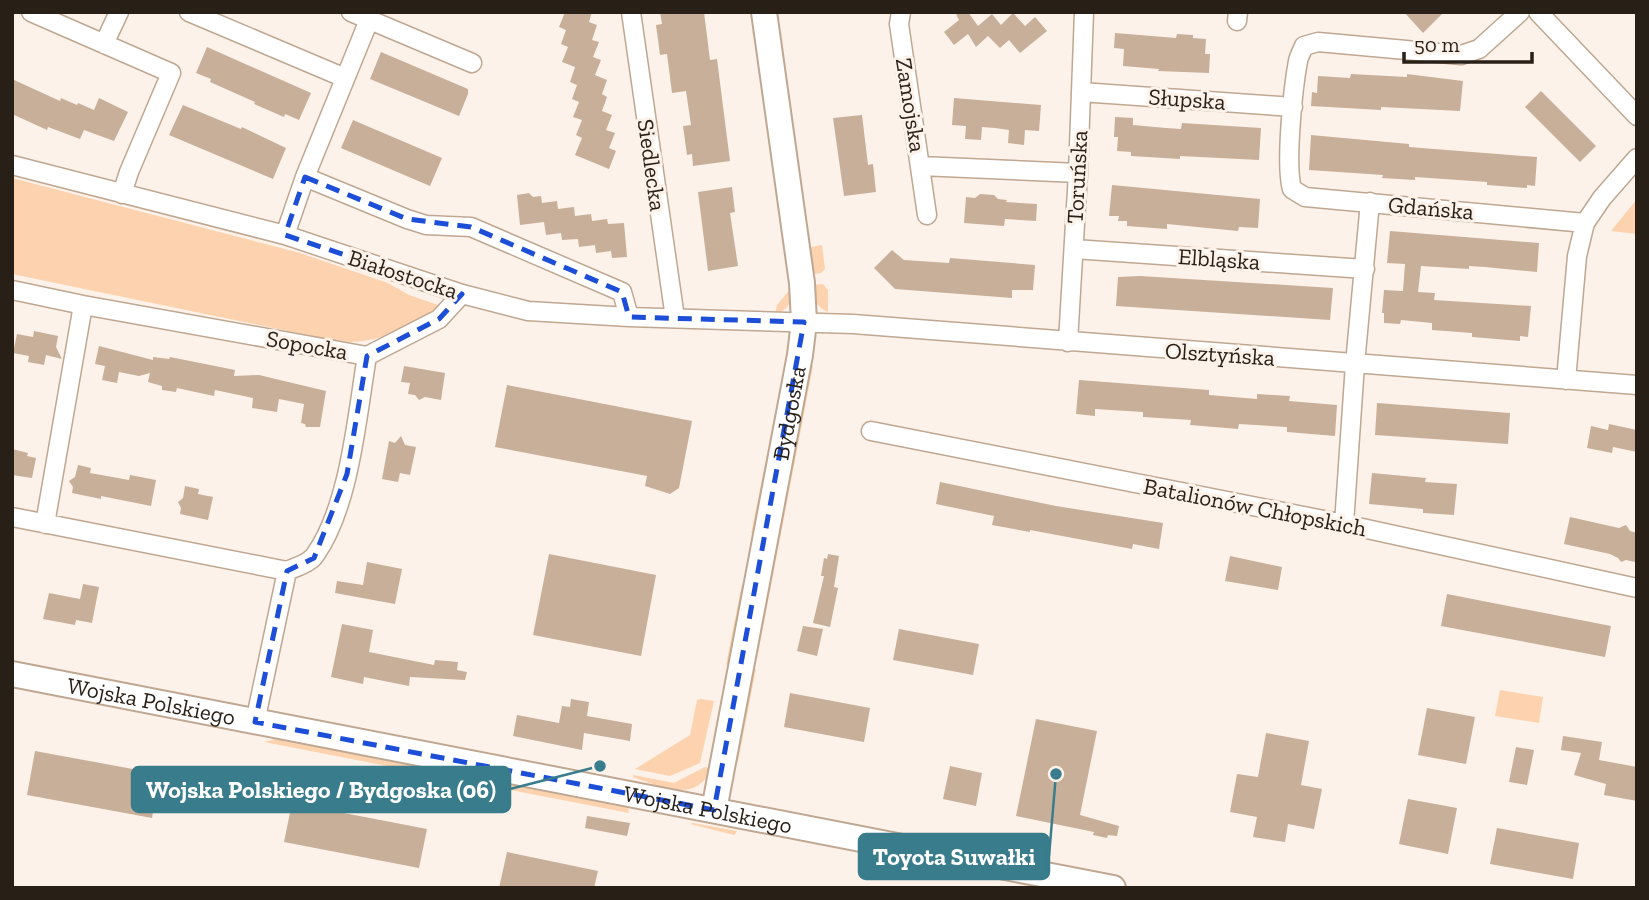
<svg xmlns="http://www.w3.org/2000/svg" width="1649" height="900" font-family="'Zilla Slab',serif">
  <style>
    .green { fill: #fcd3ae }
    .building { fill: #c8af99 }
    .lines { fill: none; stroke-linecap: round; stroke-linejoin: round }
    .street-casing { stroke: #bfa791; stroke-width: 21 }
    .secondary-casing { stroke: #bfa791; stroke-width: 28 }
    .street { stroke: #fff; stroke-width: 18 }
    .secondary { stroke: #fff; stroke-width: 24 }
    .marked { fill: none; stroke: #1d4ed8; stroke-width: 5; stroke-dasharray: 14 9; stroke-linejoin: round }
    .labels { text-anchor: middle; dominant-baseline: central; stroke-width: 6; stroke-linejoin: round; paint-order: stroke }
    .street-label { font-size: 23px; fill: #281f17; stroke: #fdf2e9 }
    .leader { fill: none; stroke: #397d8c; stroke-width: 2.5 }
    .callout-dot { fill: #397d8c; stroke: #fdf2e9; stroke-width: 2.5 }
    .callout { fill: #397d8c; stroke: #397d8c; stroke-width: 2.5 }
    .callout-label { font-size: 24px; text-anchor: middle; font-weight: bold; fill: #fff }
  </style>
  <rect width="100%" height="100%" fill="#fdf2e9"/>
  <path class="green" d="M12 178 300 253 388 283 409 295 444 307C423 324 376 343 348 342 339 341 330 339 321 338L12 274Z
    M1637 199V234L1611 231Z
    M822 245 825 269 821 273 810 275 806 248Z
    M823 284 828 290V312C816 307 813 298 811 285Z
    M791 288C791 301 790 310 775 314L777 305Z
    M786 359 789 360 757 529 751 534Z
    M809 362 813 366 757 659 753 655Z
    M742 584 744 586 730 662 726 665Z
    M756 669 738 761 733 760 750 671Z
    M1500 690 1543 697 1539 723 1495 716Z
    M701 699 714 701 700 763 670 776 635 769 690 735 697 700Z
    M276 739 628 808 629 813 264 742Z
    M705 767 712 769C695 804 661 787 633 777V775L674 783Z
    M693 823 737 831 736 833 734 835 690 824Z"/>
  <path class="building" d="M565 12H592L589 22 597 25 592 40 599 42 593 57 601 60 595 75 607 80 602 94 607 97 602 111 612 115 606 130 615 133 609 148 616 151 609 169 575 155 582 138 576 135 582 120 573 117 579 102 572 99 577 85 570 82 575 67 562 62 568 47 561 44 566 30 559 27Z
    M660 12H704L710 60 717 59 730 161 693 166 692 154 687 155 683 126 691 125 686 91 672 93 667 54 660 55 656 25 662 24Z
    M955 12H968L978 26 992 14 1001 25 1013 13 1025 26 1035 17 1047 31 1020 53 1009 40 1000 48 988 36 976 47 968 34 954 45 944 32 959 20Z
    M1404 12H1444L1423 33Z
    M1115 33 1176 38 1177 34 1193 35V38L1206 39 1205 54H1210L1209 73 1158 71 1159 69 1123 66 1124 49 1114 48Z
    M207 47 311 93 299 120 285 114 284 117 254 104 255 102 210 82 211 79 196 73Z
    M381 52 468 89V94L459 116 370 79Z
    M1351 74 1407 77V74L1463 81 1460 111 1381 107V110L1311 106 1312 92 1317 93 1318 76 1350 78Z
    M12 79 60 101 61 98 77 105 78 103 94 110 99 98 128 112 114 141 84 130 80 139 48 127 47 130 12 114Z
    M1541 91 1596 146 1580 162 1525 107Z
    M954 98 1041 105 1039 131 1025 130 1024 145 1008 143 1009 130 995 128 982 127 981 140 965 139 966 126 952 125Z
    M183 105 241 129 242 127 286 148 273 179 169 135Z
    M862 115 868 165 873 164 876 192 844 196 833 118Z
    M1115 117 1133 118V125L1166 128 1181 129 1182 123 1261 128 1259 160 1180 156V159L1131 156V152L1117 151 1118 137H1114Z
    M353 120 442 158 430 186 341 148Z
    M1311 135 1409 144V147L1537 157 1535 186 1527 185V188L1487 185V182L1415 177V180L1382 178 1383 175 1309 170Z
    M1112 185 1260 199 1258 228 1239 227 1238 231 1167 224V229L1127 226V221H1118L1119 216H1109Z
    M732 187 735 212 730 213 738 266 708 271 698 192Z
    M529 193 533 197 541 196 542 203 557 201 558 209 574 207 575 216 591 214 592 221 607 219 608 224 624 223 627 257 612 258 611 251 596 253 595 245 579 247 578 239 562 240 561 233 546 235 544 222 520 225 517 195Z
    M980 194 994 195 998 199 1007 200 1006 202 1037 204 1036 221 1005 219 1004 226 964 223 966 197 975 198Z
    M1390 231 1539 243 1537 272 1485 267 1469 266V269L1421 266 1418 292 1435 293 1434 300 1531 306 1528 337 1520 336V341L1472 337V333L1432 330V323L1401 320 1400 324 1384 323V313H1382L1384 290 1403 291 1405 264 1387 263Z
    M892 250 904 260 949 263 950 258 1035 265 1033 290H1012V298L895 289 874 268Z
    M1140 276 1333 288 1330 320 1116 306 1118 277Z
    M34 331 58 336 56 347 62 359 46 355 44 365 28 362 29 356 13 353 17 334 33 337Z
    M99 346 153 360V357L169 359 170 357 235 370 234 376 259 375 326 391 320 427H306L305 424 301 423 304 404 279 399 277 412 252 408 253 398 215 390 214 396 177 388 176 392 162 390V386L148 382 150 373 139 376 119 372 117 383 102 380 105 366 95 364Z
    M404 366 445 373 441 400 425 397 419 400 415 395 408 394 410 383 401 382Z
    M1079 380 1209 390V395L1257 399V394L1290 396 1289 401 1337 405 1335 436 1287 432V427L1239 424 1238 429 1190 425 1191 420 1143 417V412L1095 409V416L1076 414Z
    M507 385 692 421 679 488 670 494 645 486 647 476 495 447Z
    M1377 403 1510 413 1508 444 1375 435Z
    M1609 424 1637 430V452L1613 447 1612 453 1587 448 1591 426 1608 430Z
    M401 436 405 445 416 447 410 475 400 473 398 482 382 479 389 441 395 443Z
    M12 449 28 453 27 456 36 458 32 478 12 475Z
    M78 465 91 468 90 473 129 480 130 475 156 480 151 506 101 496V499L72 493 73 487 69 481 75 477Z
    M1372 473 1426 478 1425 482 1457 484 1454 515 1423 513V509L1369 504Z
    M940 482 1056 506 1163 523 1159 549 1133 544 1132 549 1030 530V532L992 525 994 516 936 504Z
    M185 486 199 489 198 494 213 497 208 520 180 514 181 508 178 502 183 498Z
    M1570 517 1619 528 1626 525 1630 531 1637 533 1635 562 1626 560 1621 562 1618 558 1610 554 1564 544Z
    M549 554 656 575 641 656 533 635Z
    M828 554 839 556 834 587 838 588 830 627 813 623 824 576H821L824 558 827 559Z
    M1230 556 1282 567 1278 590 1225 581Z
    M367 562 402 569 395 604 335 593 337 581 363 585Z
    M83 584 99 587 92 623 76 620 75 625 43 619 49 593 80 599Z
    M1447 594 1611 626 1605 657 1441 626Z
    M342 624 373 630 369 652 434 665 435 660 458 662 457 670 467 672 465 680 410 677 409 686 364 677 363 684 331 677Z
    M803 626 823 629 817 656 797 651Z
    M899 629 979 644 973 675 893 660Z
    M790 693 870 708 864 742 784 727Z
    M571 699 589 702 587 716 632 724 630 741 584 733 582 750 513 736 517 715 559 723 562 706 570 707Z
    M1427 708 1475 717 1466 764 1418 755Z
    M1036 719 1097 731 1080 815 1119 826 1117 836 1108 835 1107 838 1093 835 1094 832 1016 816Z
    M1266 733 1309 741 1301 785 1322 789 1314 829 1288 824 1285 842 1253 837 1257 817 1230 812 1237 774 1258 777Z
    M1563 736 1602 742 1599 760 1637 767V801L1604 795 1606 784 1574 775 1581 753 1561 750Z
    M1516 747 1534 750 1527 785 1509 782Z
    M35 751 160 774 152 818 27 795Z
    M950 766 982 773 976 806 943 799Z
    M1408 799 1457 808 1448 854 1399 844Z
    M292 803 427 829 419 868 284 842Z
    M587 816 630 823 627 836 585 828Z
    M1497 828 1579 843 1573 879 1490 864Z
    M507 852 598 871 594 888H499Z"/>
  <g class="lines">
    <g class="street-casing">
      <path id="street" d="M31 12 171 73 129 172 122 194
        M189 12 345 78
        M351 12 472 63
        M631 12 675 318
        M901 12 899 24 927 215
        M1520 12 1479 49 1461 55 1318 42 1304 46C1302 51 1299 56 1298 61 1293 88 1285 165 1292 189L1305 197 1585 223
        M1538 12 1637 116
        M369 20 305 177 407 219 426 225 471 227 622 292 629 317
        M1237 21 1238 12
        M104 44 119 12
        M1081 92 1293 107
        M12 165 285 235 462 294 528 311 629 317 853 324 1637 385
        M920 166 1078 173
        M285 235 305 177
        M1074 249 1365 269
        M12 290 83 305 367 356
        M1068 342 1078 173 1084 12
        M367 356 439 319 462 294
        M1566 380 1577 256 1585 223 1602 198 1637 158
        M871 431 1344 524 1637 588
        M12 517 287 571
        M45 524 83 305
        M1344 524 1355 364 1370 202
        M255 722 287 571C296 567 310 563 315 555 350 506 357 415 367 356"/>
    </g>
    <g class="secondary-casing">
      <g id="secondary">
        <path id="s1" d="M12 674 1113 888"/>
        <path id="s2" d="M714 810 800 355 804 322 802 283 764 12"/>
      </g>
    </g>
    <use href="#street" class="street"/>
    <use href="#secondary" class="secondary"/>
  </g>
  <path class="marked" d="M305 177 407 219 471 227 622 292 629 317 804 322 714 810 255 722 287 571 314 558 347 474 367 356 439 319 462 294 285 235Z"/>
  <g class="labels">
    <g class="street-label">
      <text transform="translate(1187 99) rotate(4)">Słupska</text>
      <text transform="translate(911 105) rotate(81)">Zamojska</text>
      <text transform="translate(652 165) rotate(82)">Siedlecka</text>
      <text transform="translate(1077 177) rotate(-87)">Toruńska</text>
      <text transform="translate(1431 208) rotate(5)">Gdańska</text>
      <text transform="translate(1219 259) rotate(4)">Elbląska</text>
      <text transform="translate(403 274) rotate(18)">Białostocka</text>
      <text transform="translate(307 345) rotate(10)">Sopocka</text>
      <text transform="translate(1220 354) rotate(4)">Olsztyńska</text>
      <text stroke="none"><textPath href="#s2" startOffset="404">Bydgoska</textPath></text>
      <text transform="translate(1255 507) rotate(11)">Batalionów Chłopskich</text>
      <text stroke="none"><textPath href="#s1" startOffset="142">Wojska Polskiego</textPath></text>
      <text stroke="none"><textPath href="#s1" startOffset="709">Wojska Polskiego</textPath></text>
    </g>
  </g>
  <path class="leader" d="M600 766L510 789M1056 774L1049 856"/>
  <g class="callout-dot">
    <circle cx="600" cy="766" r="7"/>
    <circle cx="1056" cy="774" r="7"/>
  </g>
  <g class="callout">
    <rect x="132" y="767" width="378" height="45" rx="7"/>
    <rect x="859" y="834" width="190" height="45" rx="7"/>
  </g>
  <g class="callout-label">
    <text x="321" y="798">Wojska Polskiego / Bydgoska (06)</text>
    <text x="954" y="865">Toyota Suwałki</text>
  </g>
  <rect width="1649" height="900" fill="none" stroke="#281f17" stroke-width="28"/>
  <path d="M1404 52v10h128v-10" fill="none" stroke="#281f17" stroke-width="3.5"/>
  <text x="1414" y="52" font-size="21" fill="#281f17" stroke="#fdf2e9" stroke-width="5" paint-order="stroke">50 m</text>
</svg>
